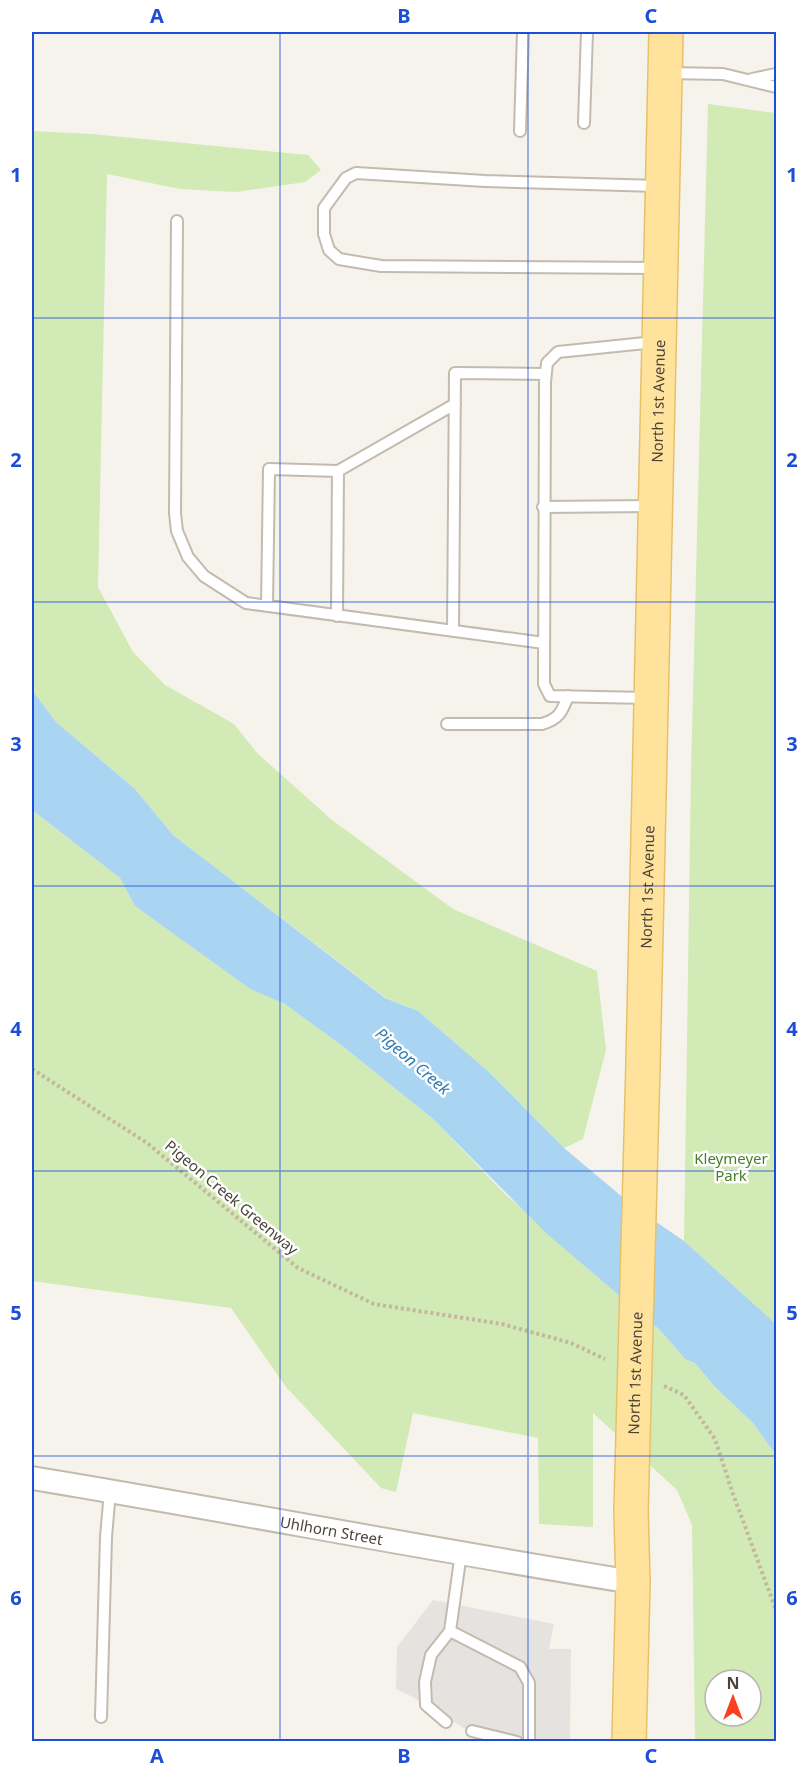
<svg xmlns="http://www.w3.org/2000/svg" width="808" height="1773" font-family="'Noto Sans',sans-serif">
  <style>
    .green { fill: #d2eab5; fill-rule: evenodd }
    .parking { fill: #e5e3e0 }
    .water { fill: #a9d4f2 }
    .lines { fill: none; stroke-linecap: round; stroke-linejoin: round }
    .lane-casing { stroke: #c2bbae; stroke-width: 14 }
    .street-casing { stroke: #c2bbae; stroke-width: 26 }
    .primary-casing { stroke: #e6c16a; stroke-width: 36 }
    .path { stroke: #c4b79f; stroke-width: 4; stroke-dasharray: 3 3; stroke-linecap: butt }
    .lane { stroke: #fff; stroke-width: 10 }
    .street { stroke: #fff; stroke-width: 22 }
    .primary { stroke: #ffe39c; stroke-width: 33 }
    .primary-bridge-casing { stroke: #e6c16a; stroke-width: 36; stroke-linecap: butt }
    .primary-bridge { stroke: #ffe39c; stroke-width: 33 }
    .grid { fill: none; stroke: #1d4ed8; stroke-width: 1.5; stroke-opacity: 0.55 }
    .labels { text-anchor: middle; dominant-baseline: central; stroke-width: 5; stroke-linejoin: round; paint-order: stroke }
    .street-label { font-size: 15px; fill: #4b4439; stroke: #fff }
    .park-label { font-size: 15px; fill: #4a7f2a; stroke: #fff }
    .water-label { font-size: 16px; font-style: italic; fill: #2e7ab2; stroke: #fff }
    .neatline { fill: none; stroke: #1d4ed8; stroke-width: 2 }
    .grid-label { font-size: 20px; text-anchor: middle; font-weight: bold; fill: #1d4ed8 }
  </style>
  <rect width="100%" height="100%" fill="#f6f3ec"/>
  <path class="green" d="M708 104 776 113V1324L684 1241 691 771Z
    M32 131 92 134 308 155 321 170 305 182 236 192 180 189 107 174 98 587 133 652 165 685 234 724 257 753 332 820 453 909 597 971 606 1050 583 1139 564 1148 488 1071 418 1011 386 998 173 835 135 789 56 722 32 690Z
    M32 810 120 878 135 906 250 989 285 1004 345 1048 433 1119 504 1193 660 1330 685 1359 695 1363 714 1386 753 1423 776 1455V1741H695L692 1525 677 1490 593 1413V1527L539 1524 538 1438 413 1413 396 1492 381 1488 286 1387 231 1308 32 1281ZM715 1680H751V1716H715Z"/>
  <path class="parking" d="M433 1600 554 1624 549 1649H571L570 1741H485L413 1697 396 1689 397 1647Z"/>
  <path class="water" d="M32 690 56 722 135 789 173 835 385 998 418 1011 488 1071 564 1148 633 1206 684 1241 776 1324V1455L753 1423 714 1386 695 1363 685 1359 660 1330 546 1233 433 1119 345 1048 285 1004 250 989 135 906 120 878 32 810Z"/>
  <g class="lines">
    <g class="lane-casing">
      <path id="lane" d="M667 73 723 74 776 87
        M752 79 776 74
        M584 123 587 32
        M520 131 523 32
        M658 186 485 181 356 173 346 178 324 208V234L329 250 339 259 381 266 659 268
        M177 221 175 513 177 531 188 557 204 576 246 603 544 643
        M338 471 455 404
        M543 507 651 506
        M267 606 269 469 338 471 337 616
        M453 631 455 373 546 374
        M647 698 550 696 544 684 545 382 547 363 558 352 655 342
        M447 724H542C559 719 562 712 568 696
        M461 1553 450 1631 520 1667 529 1683V1742
        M101 1717 106 1537 110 1491
        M446 1722 426 1705 425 1682 431 1655 450 1631
        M472 1731 517 1742"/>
    </g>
    <g class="street-casing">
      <g id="street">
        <path id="s1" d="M32 1478C232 1511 432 1550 633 1582"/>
      </g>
    </g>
    <g class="primary-casing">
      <g id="primary">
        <path id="s2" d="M643 1065 666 32"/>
        <path d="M629 1742 633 1582 631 1511"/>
      </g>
    </g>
    <path class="path" d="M32 1069 147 1143 298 1268 374 1304 502 1324 571 1343 605 1359
      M664 1386 684 1395 715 1439 733 1494 776 1610"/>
    <use href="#lane" class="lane"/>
    <use href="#street" class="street"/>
    <use href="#primary" class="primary"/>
    <g class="primary-bridge-casing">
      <g id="primary-bridge">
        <path id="s3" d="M631 1511 643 1065"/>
      </g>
    </g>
    <use href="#primary-bridge" class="primary-bridge"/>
  </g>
  <path class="grid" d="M280 32V1742M528 32V1742M32 318H776M32 602H776M32 886H776M32 1171H776M32 1456H776"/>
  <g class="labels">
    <g class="street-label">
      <text stroke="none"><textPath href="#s2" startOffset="664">North 1st Avenue</textPath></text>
      <text stroke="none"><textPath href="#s2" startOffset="178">North 1st Avenue</textPath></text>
      <text transform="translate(232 1197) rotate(40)">Pigeon Creek Greenway</text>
      <text stroke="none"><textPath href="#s3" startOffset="138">North 1st Avenue</textPath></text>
      <text stroke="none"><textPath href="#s1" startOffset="304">Uhlhorn Street</textPath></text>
    </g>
    <g class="park-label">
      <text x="731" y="1158">Kleymeyer<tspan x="731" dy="17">Park</tspan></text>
    </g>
    <g class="water-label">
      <text transform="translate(413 1061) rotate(41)">Pigeon Creek</text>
    </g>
  </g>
  <rect width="808" height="1773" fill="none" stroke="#ffffff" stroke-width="66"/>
  <g transform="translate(733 1698)"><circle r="28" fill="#ffffff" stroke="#b7b4b0" stroke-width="1.5"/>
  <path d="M0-4.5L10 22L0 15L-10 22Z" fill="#fc3f1d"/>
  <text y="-9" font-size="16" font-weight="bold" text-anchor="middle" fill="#4b4439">N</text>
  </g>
  <rect x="33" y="33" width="742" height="1707" class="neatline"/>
  <g class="grid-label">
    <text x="157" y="23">A</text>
    <text x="404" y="23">B</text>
    <text x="651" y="23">C</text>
    <text x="16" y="182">1</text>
    <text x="792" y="182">1</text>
    <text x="16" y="467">2</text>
    <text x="792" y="467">2</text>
    <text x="16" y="751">3</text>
    <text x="792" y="751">3</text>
    <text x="16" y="1036">4</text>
    <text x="792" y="1036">4</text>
    <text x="16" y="1320">5</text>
    <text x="792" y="1320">5</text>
    <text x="16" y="1605">6</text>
    <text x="792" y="1605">6</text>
    <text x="157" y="1763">A</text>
    <text x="404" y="1763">B</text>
    <text x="651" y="1763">C</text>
  </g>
</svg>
